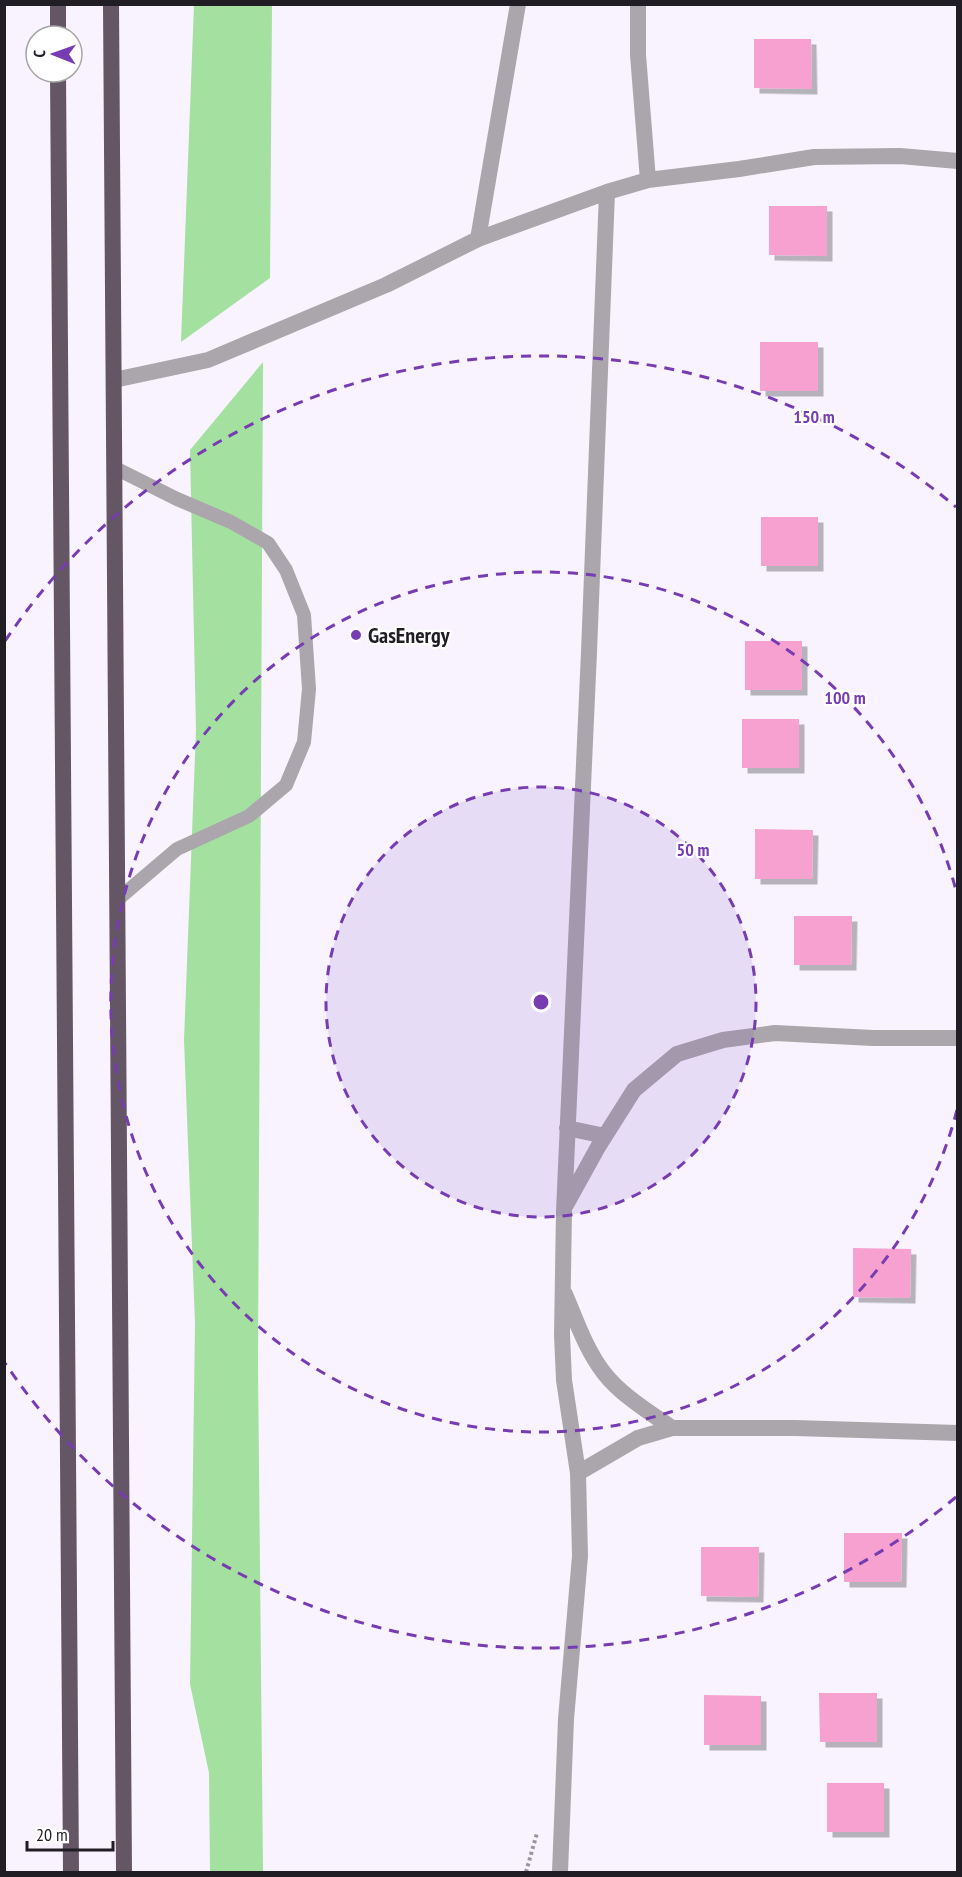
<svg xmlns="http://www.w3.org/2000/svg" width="962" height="1877" font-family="'PT Sans Narrow',sans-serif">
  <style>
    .green { fill: #a4e0a0 }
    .building { fill: #f6a1cf; filter: url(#shadow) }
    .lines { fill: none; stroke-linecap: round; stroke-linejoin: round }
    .path { stroke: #9995a0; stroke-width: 4; stroke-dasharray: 3 3; stroke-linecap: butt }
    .service { stroke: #aba5ac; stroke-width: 14 }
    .minor { stroke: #aba5ac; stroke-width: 16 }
    .trunk { stroke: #645664; stroke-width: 16 }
    .ring { fill: none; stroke: #773cb2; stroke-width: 3; stroke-dasharray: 10 8 }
    .poi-dot { fill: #773cb2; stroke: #fff; stroke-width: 2 }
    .labels { text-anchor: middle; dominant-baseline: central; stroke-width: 4.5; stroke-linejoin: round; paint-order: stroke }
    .poi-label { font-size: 22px; font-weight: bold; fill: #201d25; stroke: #fff; text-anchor: start }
    .centre { fill: #773cb2; stroke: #fff; stroke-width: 3 }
    .ring-label { font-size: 18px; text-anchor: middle; font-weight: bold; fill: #773cb2; stroke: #fff; stroke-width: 4.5; stroke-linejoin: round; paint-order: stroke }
  </style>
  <defs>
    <filter id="shadow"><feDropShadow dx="5.5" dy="5.5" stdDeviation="0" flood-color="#0004"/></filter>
  </defs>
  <rect width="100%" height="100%" fill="#f8f3ff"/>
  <path class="green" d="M194 5H272L270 278 181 342Z
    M263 362 258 1364 263 1872H210L209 1773 190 1684 195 1323 184 1040 196 730 190 450Z"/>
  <path class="building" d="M754 39H811L812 89 754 88Z
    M769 206H827V256L769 255Z
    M760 342H818V391H760Z
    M761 517H818V566H761Z
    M745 641H802V690H745Z
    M742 719H799V768H742Z
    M755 829 813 830 812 879H755Z
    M794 916H852L851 965H794Z
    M853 1248 911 1249 910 1298 853 1297Z
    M844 1533H902L901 1582H844Z
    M701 1547H759L758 1597 701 1596Z
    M819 1693H877V1742H820Z
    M704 1695 761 1696V1745H704Z
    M827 1783H884V1832H827Z"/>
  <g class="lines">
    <path class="path" d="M526 1872 537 1833"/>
    <path class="service" d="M115 468 177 499 231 522 268 543 286 570 304 615 309 689 304 742 286 785 249 816 177 849 117 900"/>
    <path class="minor" d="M638 4V55L648 180
      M478 239 607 192 648 180 739 169 814 157 900 156 958 161
      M114 380 208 360 386 285 478 239 518 4
      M567 1128 605 1136
      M566 1205 598 1147 634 1090 677 1054 723 1040 775 1033 873 1038H958
      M565 1294C576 1320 586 1350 604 1373 621 1395 649 1412 672 1428
      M578 1473 638 1438 672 1428H795L958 1433
      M560 1872 566 1719 580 1556 578 1473 564 1380 562 1335 564 1211 589 652 607 192"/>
    <path class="trunk" d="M58 4V36
      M111 4 124 1872
      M58 72 71 1872"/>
  </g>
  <circle cx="541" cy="1002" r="215" fill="#773cb2" fill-opacity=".12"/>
  <g class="ring">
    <circle cx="541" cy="1002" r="215"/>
    <path d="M957 1110A430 430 0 1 1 957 894"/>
    <path d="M956 1497A646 646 0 0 1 5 1363M5 641A646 646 0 0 1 956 507"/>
  </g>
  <circle class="poi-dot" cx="356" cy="635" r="6"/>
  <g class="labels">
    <g class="poi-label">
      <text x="368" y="635">GasEnergy</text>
    </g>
  </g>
  <circle cx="541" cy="1002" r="9" class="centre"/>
  <g class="ring-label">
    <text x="814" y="423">150 m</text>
    <text x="845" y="704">100 m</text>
    <text x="693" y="856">50 m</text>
  </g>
  <rect width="962" height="1877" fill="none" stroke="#201d25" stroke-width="12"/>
  <g transform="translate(54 54) rotate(271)"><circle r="28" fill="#ffffff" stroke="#a6a5a8" stroke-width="1.5"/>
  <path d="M0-4.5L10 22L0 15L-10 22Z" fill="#773cb2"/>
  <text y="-9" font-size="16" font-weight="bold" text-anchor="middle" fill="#201d25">С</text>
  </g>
  <path d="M27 1841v9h86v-9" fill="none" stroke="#201d25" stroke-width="3"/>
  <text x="36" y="1841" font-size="18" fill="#201d25" stroke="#ffffff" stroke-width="4.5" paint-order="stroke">20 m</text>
</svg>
